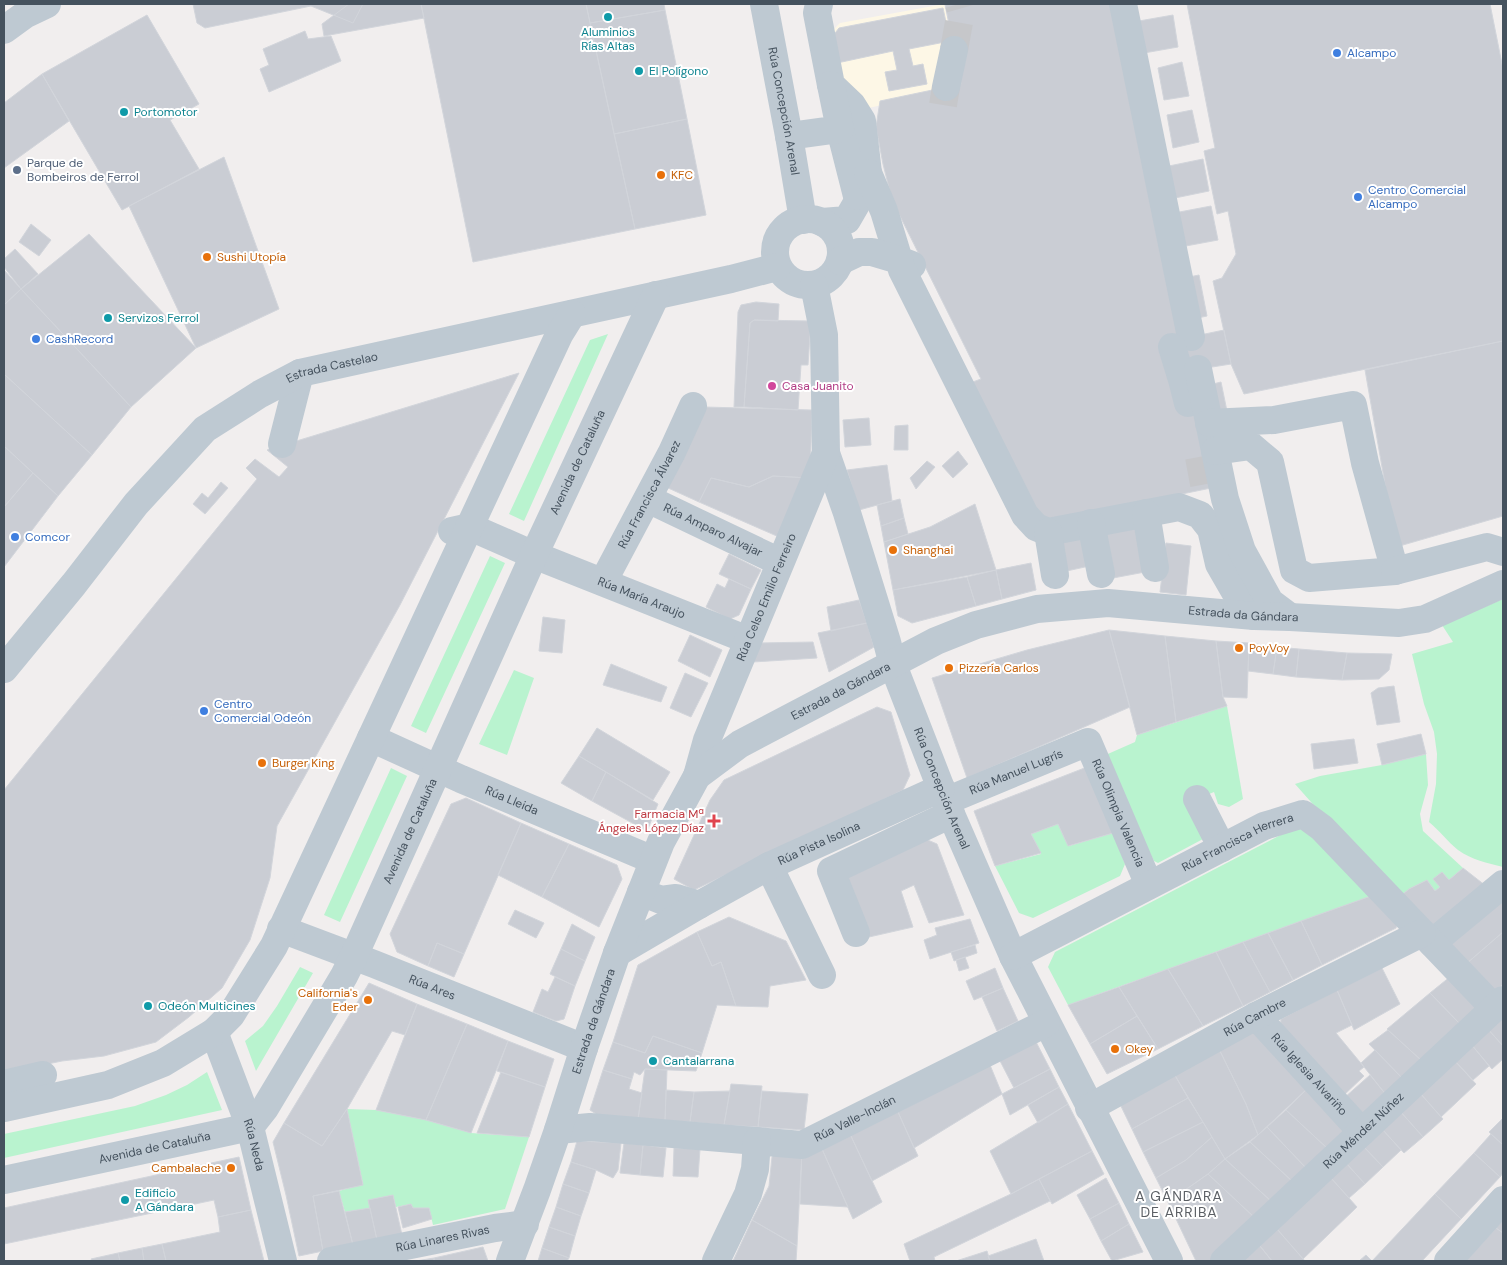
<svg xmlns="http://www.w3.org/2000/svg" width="1507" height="1265" font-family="'DM Sans',sans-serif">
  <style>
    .commercial { fill: #fdf7e6 }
    .green { fill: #b9f3cf }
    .building { fill: #cacdd4; stroke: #d2d5db }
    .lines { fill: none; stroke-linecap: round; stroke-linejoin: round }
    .minor-tunnel { stroke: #c6c7ca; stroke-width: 28; stroke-dasharray: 28 14; stroke-linecap: butt }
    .minor { stroke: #bec9d2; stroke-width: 28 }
    .culture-dot { fill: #0f9aa8; stroke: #fff; stroke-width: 2 }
    .shop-dot { fill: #3f7fe0; stroke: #fff; stroke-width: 2 }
    .service-dot { fill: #5c6f8a; stroke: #fff; stroke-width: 2 }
    .food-dot { fill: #e8710a; stroke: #fff; stroke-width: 2 }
    .hotel-dot { fill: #d1479c; stroke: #fff; stroke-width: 2 }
    .health-dot { fill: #e0444e; stroke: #fff; stroke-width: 2 }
    .labels { text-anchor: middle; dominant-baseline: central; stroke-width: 4; stroke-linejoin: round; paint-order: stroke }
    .culture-label { font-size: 12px; fill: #0d838f; stroke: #fff; text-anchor: start }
    .shop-label { font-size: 12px; fill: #366cbe; stroke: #fff; text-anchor: start }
    .street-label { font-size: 12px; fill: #45525e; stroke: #fff }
    .service-label { font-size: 12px; fill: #4e5e75; stroke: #fff; text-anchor: start }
    .food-label { font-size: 12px; fill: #c56008; stroke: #fff; text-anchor: start }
    .hotel-label { font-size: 12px; fill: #b23c85; stroke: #fff; text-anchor: start }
    .health-label { font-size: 12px; fill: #be3a42; stroke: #fff; text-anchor: end }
    .neighbourhood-label { font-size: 14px; letter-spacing: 1px; fill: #5b5f64; stroke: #fff }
  </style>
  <rect width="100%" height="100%" fill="#f1eeee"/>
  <path class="commercial" d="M944 4 962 88 859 110 835 69 828 35 840 23Z"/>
  <path class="green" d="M608 334 524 521 509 514 590 340Z
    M490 556 505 563 426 733 411 726Z
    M1503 599V867C1487 863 1472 860 1458 850 1448 842 1439 830 1429 822L1436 784 1437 754 1434 732 1424 704 1412 654 1453 642 1442 625Z
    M514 670 534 678 507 755 479 744Z
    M1227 706 1243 799 1229 807 1218 804 1214 792 1192 801 1203 839 1158 863 1154 861 1101 757 1135 742 1137 735Z
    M1426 754 1428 785 1420 814 1423 831 1463 868 1449 880 1442 872 1434 879 1440 887 1435 891 1427 880 1409 889 1397 899 1295 784 1320 776 1382 765Z
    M391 768 407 776 340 922 324 915Z
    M1058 824 1069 846 1113 833 1125 864 1120 876 1033 918 1019 913 995 866 1041 854 1031 834Z
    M1294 828 1308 831 1371 896 1068 1005 1048 967 1055 952Z
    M300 967 313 973 256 1071 245 1041 263 1026 277 1006Z
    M207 1072 222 1110 4 1158V1134L135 1106 166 1095 187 1085Z
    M347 1109 376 1110 426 1120 471 1133 529 1137 505 1209 433 1225 429 1208H413L411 1204 396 1207 393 1195 368 1200 370 1208 345 1212 339 1191 363 1184Z"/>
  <path class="building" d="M193 4H363L353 23 311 6 205 28 197 23Z
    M349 4H421L424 18 324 36 322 24Z
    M421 4H586L635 229 473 262Z
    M586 4H664L665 10 590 23Z
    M945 4H1112L1211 488 1051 521 1034 512 970 383 981 379 892 200 883 164 876 127 880 101 961 84Z
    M1187 4H1490L1503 69V341L1244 394 1231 364 1213 281 1222 278 1236 254 1228 211 1217 214 1204 151 1215 148Z
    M943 8 950 41 909 49 913 66 923 64 927 84 889 91 885 72 897 70 893 51 837 63 832 37 839 28Z
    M665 10 687 119 614 134 590 23Z
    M147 15 199 104 170 120 199 169 122 210 42 74Z
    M1173 15 1178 47 1144 53 1139 21Z
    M305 31 308 39 331 36 341 61 269 92 260 69 269 65 263 49Z
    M1182 62 1189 96 1164 100 1158 68Z
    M42 74 69 121 4 168V103Z
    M1192 110 1199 142 1173 148 1167 115Z
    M687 119 706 215 635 229 614 134Z
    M224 157 279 309 196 348 129 206Z
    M1203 159 1209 191 1175 198 1169 166Z
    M1211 206 1218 240 1175 248 1169 214Z
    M31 224 51 240 39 256 19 242Z
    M89 234 196 348 131 407 21 289Z
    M15 249 38 274 21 289 4 267V259Z
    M4 270 21 289 4 305Z
    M1199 275 1207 316 1193 319 1184 278Z
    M21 289 131 407 92 455 4 374V305Z
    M756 302 779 304 778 321 754 320 750 323 744 407H734L738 312 741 305Z
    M754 320 811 321 808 365H801L798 410 744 407 750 323Z
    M1224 330 1231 364 1187 371 1181 339Z
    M1503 341V516L1396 547 1365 370Z
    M519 373 400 605 277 826 270 878 250 940 222 988 189 1017 156 1042 104 1056 62 1061 4 1073V790L257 479 246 468 255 459 279 477 288 467 267 450Z
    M4 374 92 455 58 496 4 446Z
    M1221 382 1228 416 1212 420 1205 386Z
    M705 407 812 410 810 478 773 476 749 487 711 478 699 502 666 487Z
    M869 418 871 445 845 447 843 420Z
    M908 425V450H894L895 426Z
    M4 446 33 473 4 507Z
    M958 451 968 464 953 478 942 466Z
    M927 461 935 467 916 489 910 478Z
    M887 465 892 501 859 510 847 470Z
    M33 473 58 496 4 567V507Z
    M773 476 810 478 779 537 699 502 711 478 749 487Z
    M221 482 228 488 205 514 193 504 202 493 208 498Z
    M900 499 904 518 881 526 877 505Z
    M975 504 996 570 893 590 884 542 930 527Z
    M904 518 908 534 884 542 881 526Z
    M1136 523 1145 572 1113 578 1104 529Z
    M1087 532 1094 565 1062 572 1056 539Z
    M1166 543 1191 546 1186 595 1160 592Z
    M729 554 761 570 751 589 719 574Z
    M1031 563 1036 590 1002 599 996 570Z
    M996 570 1002 599 976 606 967 577Z
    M967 577 976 606 912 623 898 616 893 590Z
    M729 579 751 589 739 615 730 619 706 607 717 584 725 588Z
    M859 600 867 623 831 631 827 607Z
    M543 617 565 620 562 653 539 651Z
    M867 623 874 647 829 672 818 633Z
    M1109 630 1130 707 967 778 932 678 1027 650Z
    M1109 630 1165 636 1176 722 1137 735Z
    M690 635 722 650 710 677 678 661Z
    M1165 636 1216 641 1223 697 1227 706 1176 722Z
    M1216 641 1249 643 1247 698 1223 697Z
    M813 642 817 658 753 662 757 643Z
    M1249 643 1277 647 1273 674 1248 671Z
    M1277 647 1299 649 1296 677 1273 674Z
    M1299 649 1347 653 1342 680 1296 677Z
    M1347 653 1392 654 1389 670 1379 679 1342 680Z
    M611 664 667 687 661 702 603 685Z
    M685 673 708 683 691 717 670 708Z
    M1394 686 1400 722 1377 725 1371 693 1378 688Z
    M877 707 891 712 910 775 903 790 694 890 674 879 710 800 724 780Z
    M597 728 670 772 653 800 579 756Z
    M1421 734 1426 754 1382 765 1377 744Z
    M1354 739 1358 763 1314 769 1311 744Z
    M579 756 606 772 592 801 561 783Z
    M1087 767 1113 833 1068 846 1058 824 1031 834 1041 853 995 866 974 811Z
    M606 772 658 804 647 831 592 801Z
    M466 798 521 823 464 954 437 943 428 966 397 952 390 934 451 804Z
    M521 823 569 844 542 897 498 875Z
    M923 838 937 844 964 915 929 923 914 885 901 891 913 927 869 937 843 876Z
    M569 844 617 865 622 879 599 927 542 897Z
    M1463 868 1486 886 1429 933 1397 899 1409 889 1427 880 1435 891 1440 887 1433 879 1442 872 1449 880Z
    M1371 896 1398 920 1396 928 1322 965 1301 921Z
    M1503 900V932L1466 964 1446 945Z
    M515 910 544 923 536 938 508 924Z
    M729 917 786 941 806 980 770 986 768 1007 736 1006 721 962 712 966 697 932Z
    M970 919 979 943 930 959 924 940 937 935 935 928Z
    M1301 921 1322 965 1293 980 1268 933Z
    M572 924 595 937 585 961 561 949Z
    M697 932 712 966 721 962 736 1006 717 1005 702 1053 653 1036 645 1053 613 1042 638 965Z
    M1503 932V984L1493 993 1466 964Z
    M1268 933 1293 980 1270 992 1243 942Z
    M1243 942 1270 992 1243 1006 1216 952Z
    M437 943 464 954 454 977 428 966Z
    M975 945 977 953 954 961 951 952Z
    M561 949 585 961 575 986 550 974Z
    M1216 952 1243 1006 1203 1026 1168 969Z
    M965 957 969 968 959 971 956 960Z
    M1381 966 1400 1004 1354 1030 1337 990Z
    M995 968 1003 988 974 1000 966 981Z
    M1168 969 1203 1026 1158 1049 1119 987Z
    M1451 976 1481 1005 1460 1024 1430 993Z
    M555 977 575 986 564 1019 556 1021 533 1012 542 989 548 992Z
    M369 983 417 1004 405 1035 392 1031 347 1109 322 1146 284 1123Z
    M1119 987 1137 1016 1090 1044 1068 1005Z
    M1003 988 1018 1021 997 1031 982 997Z
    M1337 990 1352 1025 1336 1033 1364 1067 1359 1071 1364 1076 1343 1096 1280 1031 1281 1019Z
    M1430 993 1460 1024 1422 1061 1387 1029Z
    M417 1004 467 1024 426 1120 376 1110Z
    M1503 1013V1046L1487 1028Z
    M1137 1016 1158 1049 1107 1074 1090 1044Z
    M467 1024 508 1041 471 1133 426 1120Z
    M1487 1028 1503 1046V1059L1492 1069 1471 1044Z
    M1258 1029 1309 1087 1258 1135 1246 1104 1219 1049Z
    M1388 1030 1422 1061 1404 1080 1369 1044Z
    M653 1036 702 1053 696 1071 645 1069 640 1075 634 1072 632 1079 603 1070 613 1042 645 1053Z
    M1034 1038 1050 1069 1014 1088 998 1057Z
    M508 1041 554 1059 545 1087 497 1071Z
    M1471 1044 1489 1066 1473 1080 1454 1060Z
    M1219 1049 1246 1104 1258 1135 1225 1159 1173 1072Z
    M1375 1050 1404 1080 1387 1096 1361 1063Z
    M1454 1060 1476 1084 1441 1117 1420 1093Z
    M990 1065 1002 1094 914 1148 898 1112Z
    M645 1069 667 1070 665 1121 638 1119Z
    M1050 1069 1059 1087 1010 1115 1002 1094Z
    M603 1070 632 1079 629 1089 642 1093 638 1119 599 1116 590 1110Z
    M501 1072 545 1087 529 1137 477 1133Z
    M1173 1072 1188 1098 1132 1129 1118 1100Z
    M1370 1075 1387 1096 1363 1118 1344 1098Z
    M731 1084 762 1086 758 1127 724 1125Z
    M1059 1087 1068 1104 1038 1123 1028 1105Z
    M1309 1087 1348 1130 1328 1149 1286 1110Z
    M666 1090 694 1092 690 1122 665 1121Z
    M730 1091 724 1125 690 1122 694 1092Z
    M762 1091 808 1094 804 1130 758 1127Z
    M1420 1093 1443 1119 1423 1137 1400 1111Z
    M1188 1098 1203 1122 1143 1152 1132 1129Z
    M1068 1104 1092 1151 1011 1194 990 1151Z
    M347 1109 363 1185 313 1196 323 1251 299 1256 286 1195 273 1142 284 1123 322 1146Z
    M1286 1110 1328 1149 1307 1169 1267 1127Z
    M1400 1111 1423 1137 1404 1153 1382 1129Z
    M898 1112 918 1156 872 1181 850 1134Z
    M1503 1118V1145L1489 1132Z
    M1203 1122 1212 1137 1186 1160 1156 1178 1143 1152Z
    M1267 1127 1307 1169 1293 1182 1250 1142Z
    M1382 1129 1401 1150 1383 1167 1363 1146Z
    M850 1134 882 1202 853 1219 822 1149Z
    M1491 1134 1503 1145V1173L1500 1177 1474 1153Z
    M1212 1137 1225 1159 1208 1174 1168 1202 1156 1178 1186 1160Z
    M577 1141 621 1143 618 1170 613 1178 596 1170 571 1162Z
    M1250 1142 1293 1182 1272 1202 1225 1159Z
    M624 1143 643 1145 640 1175 620 1173Z
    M643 1145 666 1148 663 1177 640 1175Z
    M1363 1146 1383 1167 1365 1184 1346 1163Z
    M785 1147 802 1149 797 1246 752 1220 769 1186 772 1157Z
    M674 1148 700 1149 698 1177 673 1176Z
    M802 1149H822L848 1207 800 1204Z
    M1092 1151 1104 1174 1052 1204 1039 1179Z
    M1474 1153 1500 1177 1461 1219 1435 1194Z
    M239 1157 251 1210 218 1217 214 1200 4 1244V1208Z
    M1225 1159 1272 1202 1255 1218 1208 1174Z
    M571 1162 596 1170 589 1193 563 1184Z
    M1346 1163 1365 1184 1349 1198 1331 1178Z
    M1208 1174 1255 1218 1210 1261H1196L1168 1202Z
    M1106 1178 1119 1203 1090 1219 1077 1195Z
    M1331 1178 1357 1207 1303 1259 1277 1229Z
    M1039 1179 1050 1201 934 1257 935 1261H910L904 1244 1011 1194Z
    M563 1184 589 1193 581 1216 556 1207Z
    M339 1191 353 1245 323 1251 313 1196Z
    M1435 1194 1461 1219 1422 1261H1372Z
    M393 1195 402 1235 377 1240 368 1200Z
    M1119 1203 1129 1224 1101 1241 1090 1219Z
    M411 1204 413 1208H429L432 1219 403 1228 398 1207Z
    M556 1207 581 1216 575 1236 549 1227Z
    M370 1208 377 1240 353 1245 345 1212Z
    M251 1210 264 1261H166L162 1244 220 1232 218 1217Z
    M752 1220 797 1246 796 1261H733Z
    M1503 1220V1233L1496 1228Z
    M1129 1224 1143 1252 1112 1261 1101 1241Z
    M549 1227 575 1236 569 1258 542 1248Z
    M1496 1228 1503 1233V1261H1466Z
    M1277 1229 1305 1261H1272L1260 1246Z
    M1036 1239 1044 1261H990L988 1256Z
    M162 1244 166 1261H144L142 1248Z
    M1260 1246 1272 1261H1243Z
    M483 1247 488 1261H434V1258Z
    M142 1248 144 1261H120L118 1253Z
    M542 1248 569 1258 567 1261H538Z
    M987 1251 990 1261H956Z
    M118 1253 120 1261H92L91 1259Z
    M1366 1255 1372 1261H1359Z
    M434 1258V1261H416Z"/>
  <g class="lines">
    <path class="minor-tunnel" d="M954 50 961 11 959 4
      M943 105 946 87
      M1199 457 1205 489"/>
    <g class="minor">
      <path id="s1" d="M764 4 789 136 803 220"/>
      <path d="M819 4 817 13 831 85 852 105 862 121 868 173 858 201 847 220 822 222"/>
      <path d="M1123 4 1191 337"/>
      <path d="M4 30 26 14 47 4"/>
      <path d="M946 87 954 50"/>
      <path d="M840 129 857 196"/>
      <path d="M789 136 840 129 831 85"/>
      <path d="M868 173 884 211 899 260 912 265"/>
      <circle cx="808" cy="252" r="33"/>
      <path d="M840 261 859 252H872L899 260 902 270 1025 515 1036 527 1048 532 1179 507 1200 515 1211 529 1219 564 1238 597 1254 616"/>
      <path id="s2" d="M814 285 824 335 826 453 847 513 887 642 893 665 951 814 1013 956 1169 1261"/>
      <path d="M1172 347 1183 383 1188 403"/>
      <path d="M1198 369 1225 499 1242 551 1270 602 1290 617"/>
      <path d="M1209 423 1274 420 1353 405 1365 463 1395 571 1309 578 1294 570 1270 462 1251 446 1215 451"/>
      <path d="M282 444 300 373"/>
      <path id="s3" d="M648 499 780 562"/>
      <path d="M1146 513 1155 568"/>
      <path d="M1091 523 1101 574"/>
      <path id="s4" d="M452 531 470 527 534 555 748 640"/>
      <path d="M1048 532 1055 575"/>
      <path d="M1395 571 1487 547 1503 552"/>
      <path id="s5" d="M603 582 672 452 693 406"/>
      <path id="s6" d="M4 669 74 584 136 504 205 429 260 394 300 373 731 279 777 267"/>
      <path id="s7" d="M371 738 461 779 653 860"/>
      <path id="s8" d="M697 776 707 740 826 453"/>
      <path d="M1197 799 1222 848"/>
      <path id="s9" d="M946 801 1088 742 1149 885"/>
      <path d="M769 866 822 975"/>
      <path d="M641 892 661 900 676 898 699 905"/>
      <path id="s10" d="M281 929 374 964 584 1048"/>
      <path d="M856 933 831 871 951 814"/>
      <path d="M1432 943 1503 884"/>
      <path id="s11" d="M617 953 699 905 769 866 941 788"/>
      <path id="s12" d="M1013 956 1264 826 1303 814 1322 828 1494 1008"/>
      <path id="s13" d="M1256 1016 1362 1132"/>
      <path id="s14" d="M214 1032 250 1127 283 1261"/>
      <path d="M4 1084 43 1075"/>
      <path d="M4 1108 108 1085 163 1063 214 1032 231 1015 274 946 559 335 572 314"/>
      <path id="s15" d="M1089 1108 1256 1016 1422 933"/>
      <path id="s16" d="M558 1130 590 1127 802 1145 1046 1023"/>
      <path id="s17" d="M4 1180 250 1127 265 1108 344 976 354 956 534 555 656 295"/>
      <path id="s18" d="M331 1261 495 1228 525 1224"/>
      <path id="s19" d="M510 1261 537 1190 558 1130 584 1048 617 953 661 842 697 776 740 744 936 641 976 625 1037 609 1108 603 1254 616 1290 617 1399 623 1425 619 1503 584"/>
      <path d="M716 1261 748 1194 755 1169 757 1141"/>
      <path id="s20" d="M1224 1261 1503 1000"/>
      <path d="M1448 1261 1503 1200"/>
    </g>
  </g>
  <g class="culture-dot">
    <circle cx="608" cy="17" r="5"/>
    <circle cx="639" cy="71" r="5"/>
    <circle cx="124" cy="112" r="5"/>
    <circle cx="108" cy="318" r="5"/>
    <circle cx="148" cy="1006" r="5"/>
    <circle cx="653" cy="1061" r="5"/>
    <circle cx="125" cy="1200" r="5"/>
  </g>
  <g class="shop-dot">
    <circle cx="1337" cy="53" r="5"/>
    <circle cx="1358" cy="197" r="5"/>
    <circle cx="36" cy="339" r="5"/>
    <circle cx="15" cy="537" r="5"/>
    <circle cx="204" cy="711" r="5"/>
  </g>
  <circle class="service-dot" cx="17" cy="170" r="5"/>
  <g class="food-dot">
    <circle cx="661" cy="175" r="5"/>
    <circle cx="207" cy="257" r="5"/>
    <circle cx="893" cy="550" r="5"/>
    <circle cx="1239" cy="648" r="5"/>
    <circle cx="949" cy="668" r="5"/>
    <circle cx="262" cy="763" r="5"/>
    <circle cx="368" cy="1000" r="5"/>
    <circle cx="1115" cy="1049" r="5"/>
    <circle cx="231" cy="1168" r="5"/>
  </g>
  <circle class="hotel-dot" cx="772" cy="386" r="5"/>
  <path class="health-dot" d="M711.5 813.5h5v5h5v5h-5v5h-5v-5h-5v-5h5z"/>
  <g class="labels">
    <g class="culture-label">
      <text x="608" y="32" text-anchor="middle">Aluminios<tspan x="608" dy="14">Rías Altas</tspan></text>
      <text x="649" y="71">El Polígono</text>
      <text x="134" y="112">Portomotor</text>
      <text x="118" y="318">Servizos Ferrol</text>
      <text x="158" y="1006">Odeón Multicines</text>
      <text x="663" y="1061">Cantalarrana</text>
      <text x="135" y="1193">Edificio<tspan x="135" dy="14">A Gándara</tspan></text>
    </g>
    <g class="shop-label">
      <text x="1347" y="53">Alcampo</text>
      <text x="1368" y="190">Centro Comercial<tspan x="1368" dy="14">Alcampo</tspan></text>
      <text x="46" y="339">CashRecord</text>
      <text x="25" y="537">Comcor</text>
      <text x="214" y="704">Centro<tspan x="214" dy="14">Comercial Odeón</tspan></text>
    </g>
    <g class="street-label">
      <text stroke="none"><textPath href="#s1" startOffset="109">Rúa Concepción Arenal</textPath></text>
      <text stroke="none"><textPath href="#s6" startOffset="456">Estrada Castelao</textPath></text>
      <text stroke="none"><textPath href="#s17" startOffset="994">Avenida de Cataluña</textPath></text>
      <text stroke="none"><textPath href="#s5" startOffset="99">Rúa Francisca Álvarez</textPath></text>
      <text stroke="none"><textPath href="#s3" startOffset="72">Rúa Amparo Alvajar</textPath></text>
      <text stroke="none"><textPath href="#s8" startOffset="192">Rúa Celso Emilio Ferreiro</textPath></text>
      <text stroke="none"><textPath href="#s4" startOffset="204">Rúa María Araujo</textPath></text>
      <text stroke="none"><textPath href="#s19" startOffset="1109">Estrada da Gándara</textPath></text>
      <text stroke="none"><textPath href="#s19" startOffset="688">Estrada da Gándara</textPath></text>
      <text stroke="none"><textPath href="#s9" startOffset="76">Rúa Manuel Lugrís</textPath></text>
      <text stroke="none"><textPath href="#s2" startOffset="524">Rúa Concepción Arenal</textPath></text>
      <text stroke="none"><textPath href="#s7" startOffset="154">Rúa Lleida</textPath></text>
      <text stroke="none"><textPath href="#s9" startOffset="231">Rúa Olimpia Valencia</textPath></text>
      <text stroke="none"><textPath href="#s17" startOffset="589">Avenida de Cataluña</textPath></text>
      <text stroke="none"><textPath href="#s12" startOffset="252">Rúa Francisca Herrera</textPath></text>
      <text stroke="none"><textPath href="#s11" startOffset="230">Rúa Pista Isolina</textPath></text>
      <text stroke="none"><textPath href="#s10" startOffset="162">Rúa Ares</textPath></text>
      <text stroke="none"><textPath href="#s15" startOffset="189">Rúa Cambre</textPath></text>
      <text stroke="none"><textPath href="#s19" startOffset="254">Estrada da Gándara</textPath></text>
      <text stroke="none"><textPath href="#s13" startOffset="79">Rúa Iglesia Alvariño</textPath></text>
      <text stroke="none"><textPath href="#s16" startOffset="304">Rúa Valle-Inclán</textPath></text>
      <text stroke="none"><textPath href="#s20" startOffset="191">Rúa Méndez Núñez</textPath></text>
      <text stroke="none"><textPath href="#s14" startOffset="120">Rúa Neda</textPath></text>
      <text stroke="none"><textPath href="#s17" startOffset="154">Avenida de Cataluña</textPath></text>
      <text stroke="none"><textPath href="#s18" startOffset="114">Rúa Linares Rivas</textPath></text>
    </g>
    <g class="service-label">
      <text x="27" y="163">Parque de<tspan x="27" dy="14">Bombeiros de Ferrol</tspan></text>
    </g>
    <g class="food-label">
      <text x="671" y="175">KFC</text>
      <text x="217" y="257">Sushi Utopía</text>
      <text x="903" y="550">Shanghai</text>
      <text x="1249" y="648">PoyVoy</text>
      <text x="959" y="668">Pizzería Carlos</text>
      <text x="272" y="763">Burger King</text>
      <text x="358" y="993" text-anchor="end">California's<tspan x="358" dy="14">Eder</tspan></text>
      <text x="1125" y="1049">Okey</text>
      <text x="221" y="1168" text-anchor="end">Cambalache</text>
    </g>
    <g class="hotel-label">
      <text x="782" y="386">Casa Juanito</text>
    </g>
    <g class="health-label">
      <text x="704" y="814">Farmacia Mª<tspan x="704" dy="14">Ángeles López Díaz</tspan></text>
    </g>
    <g class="neighbourhood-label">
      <text x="1179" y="1196">A GÁNDARA<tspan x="1179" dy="16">DE ARRIBA</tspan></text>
    </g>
  </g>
  <rect width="1507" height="1265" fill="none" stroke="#45525e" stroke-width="10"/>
</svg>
